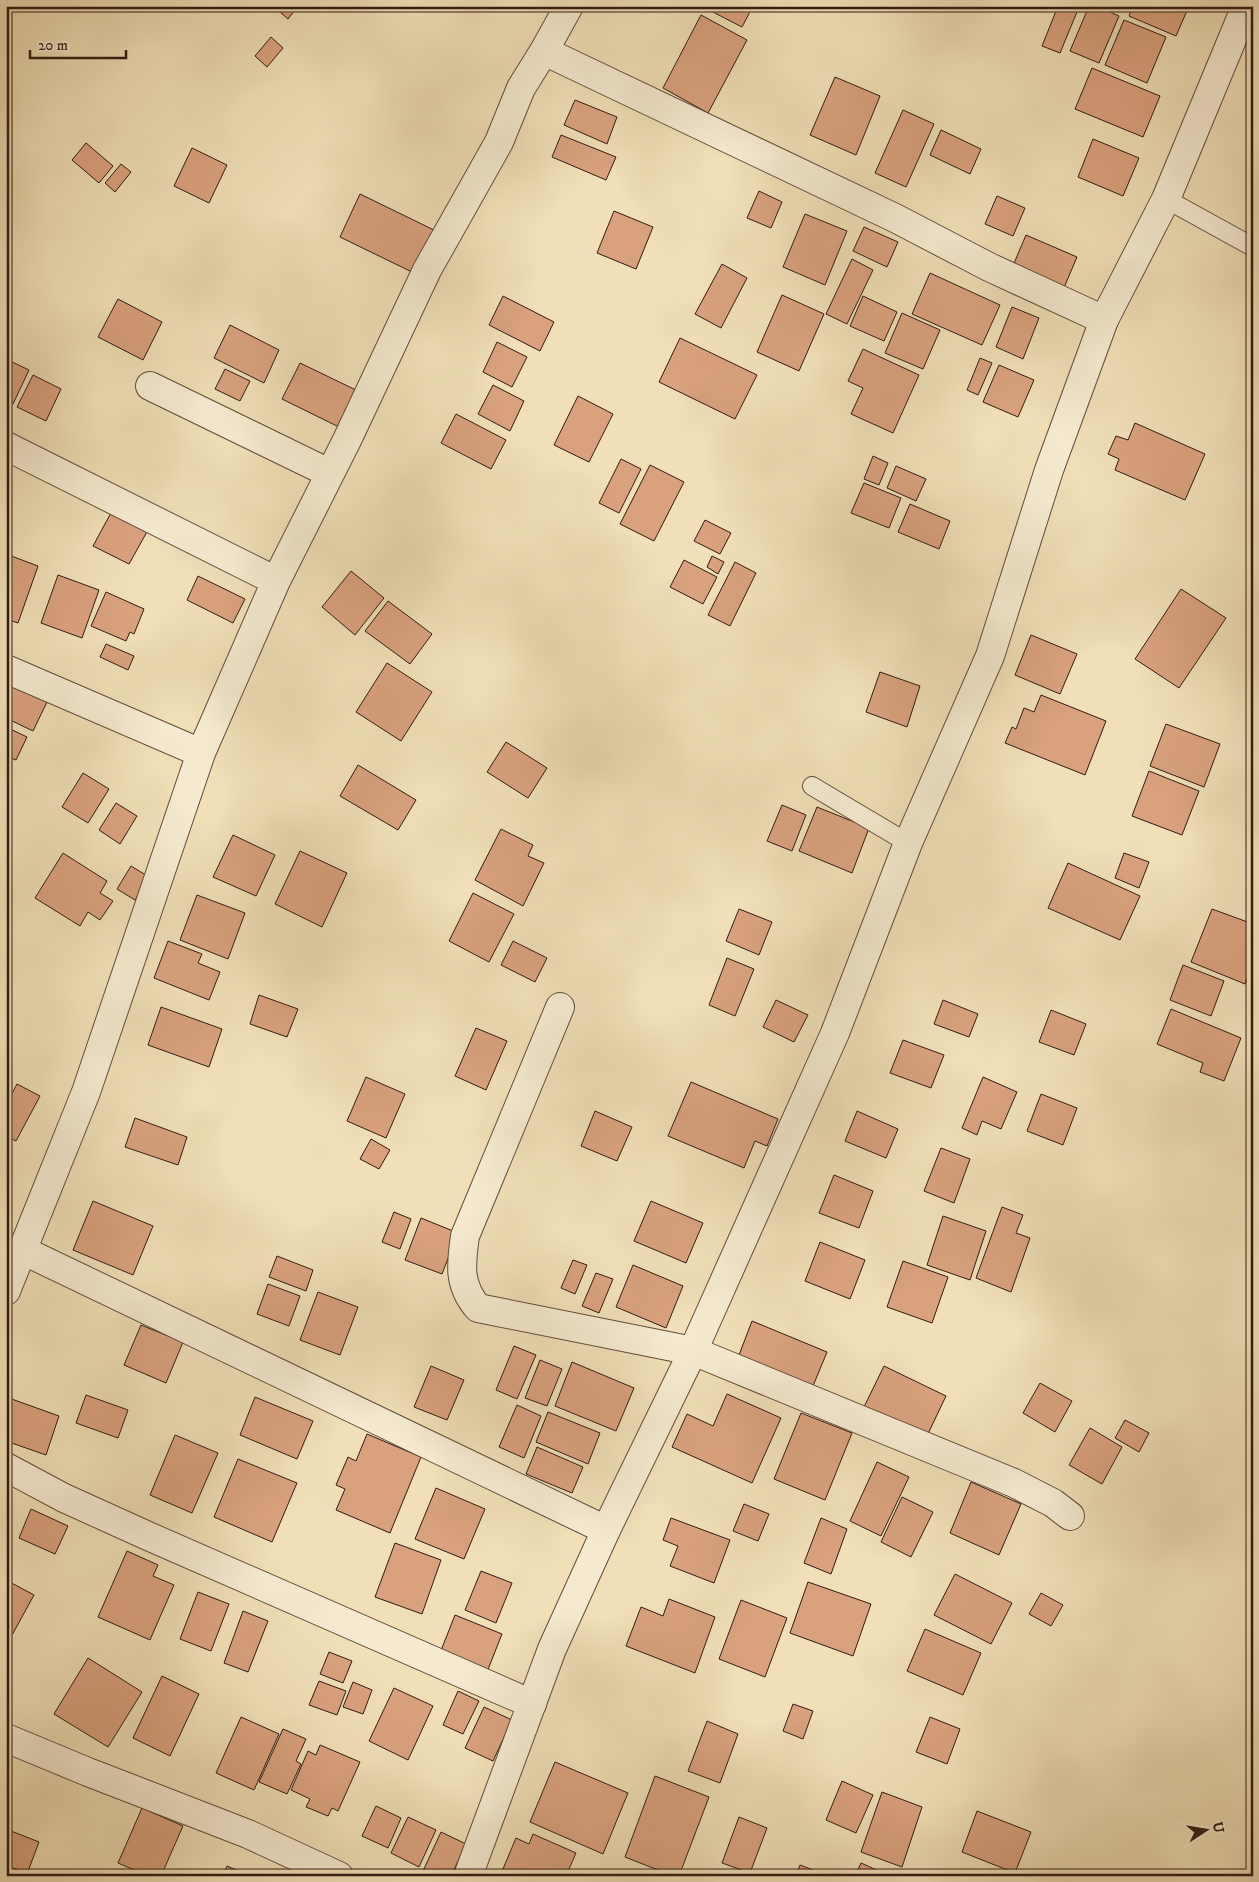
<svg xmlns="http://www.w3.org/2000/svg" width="1259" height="1882" font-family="'IM FELL DW Pica',serif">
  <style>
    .building { fill: #d9a17e; stroke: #321b13 }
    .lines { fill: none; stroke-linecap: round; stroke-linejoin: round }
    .service-casing { stroke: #624c3c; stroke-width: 20 }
    .minor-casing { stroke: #624c3c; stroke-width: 30 }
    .tertiary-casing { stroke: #624c3c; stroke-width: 30 }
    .service { stroke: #f5ead0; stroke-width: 18 }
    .minor { stroke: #f5ead0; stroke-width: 28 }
    .tertiary { stroke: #f5ead0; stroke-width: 28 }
  </style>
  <rect width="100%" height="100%" fill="#f0dfb7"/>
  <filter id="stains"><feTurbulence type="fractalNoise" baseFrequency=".004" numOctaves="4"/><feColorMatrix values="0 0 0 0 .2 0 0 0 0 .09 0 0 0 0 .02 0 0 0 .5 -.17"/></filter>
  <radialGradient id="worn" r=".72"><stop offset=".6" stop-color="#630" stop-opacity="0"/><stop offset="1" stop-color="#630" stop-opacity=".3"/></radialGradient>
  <path class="building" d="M273 6H298L288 19Z
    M709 6H753L742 27 707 9Z
    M1058 6 1079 7 1060 53 1042 46Z
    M1089 6H1097L1119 16 1099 63 1070 51Z
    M1133 6H1189L1176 36 1129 16Z
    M701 15 747 40 708 113 663 88Z
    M1124 20 1166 37 1147 83 1105 65Z
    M271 37 283 48 267 67 255 56Z
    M1092 68 1160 96 1143 137 1075 109Z
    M835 77 880 96 856 155 810 135Z
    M575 100 617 117 607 144 564 125Z
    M903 110 934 124 906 187 875 173Z
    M941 130 981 149 970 174 930 155Z
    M561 135 616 157 606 180 552 157Z
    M1093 139 1139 158 1123 196 1078 177Z
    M86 143 113 166 99 183 72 160Z
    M192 148 227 165 209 203 174 186Z
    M121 164 131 172 115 192 105 183Z
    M759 191 782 202 771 228 747 218Z
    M360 194 436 231 416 274 340 237Z
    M997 196 1025 208 1013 236 985 224Z
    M614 211 653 227 636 269 597 253Z
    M805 214 847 231 825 285 783 267Z
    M864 227 898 242 887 267 853 251Z
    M1026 235 1077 257 1063 290 1012 268Z
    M852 259 873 270 847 324 826 314Z
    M722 264 747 278 721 328 695 314Z
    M930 273 1000 305 982 345 912 314Z
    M782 295 824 314 799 371 757 352Z
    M503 296 554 322 540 351 489 325Z
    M863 296 897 312 884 341 850 326Z
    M118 299 162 322 143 360 98 337Z
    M1012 307 1039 318 1023 359 996 347Z
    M902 313 940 330 923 369 885 353Z
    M230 325 279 350 264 383 214 358Z
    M680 338 757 375 735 419 659 382Z
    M497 342 527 357 512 387 483 372Z
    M863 349 919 375 893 433 851 414 863 388 848 381Z
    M980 358 992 363 978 395 967 390Z
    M6 359 29 370 13 404 6 401Z
    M300 363 360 392 343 429 282 399Z
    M999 365 1034 380 1018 417 983 402Z
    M225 369 250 381 240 401 215 389Z
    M33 375 61 389 46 421 17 407Z
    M493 385 524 401 510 431 478 414Z
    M578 396 613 414 589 462 554 445Z
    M456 414 506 440 491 469 441 443Z
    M1135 423 1205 454 1185 500 1115 470 1119 459 1108 454 1116 436 1128 440Z
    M873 456 888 463 879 485 864 479Z
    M621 459 641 469 619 513 599 503Z
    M650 465 684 482 654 541 620 524Z
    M896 466 926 479 916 501 887 488Z
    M864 483 901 498 889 528 851 513Z
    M910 504 950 521 939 549 898 532Z
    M112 511 148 530 129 564 93 546Z
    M705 520 731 533 720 554 694 541Z
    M6 554 38 566 18 623 6 619Z
    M712 556 724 562 718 574 707 567Z
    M684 560 717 577 703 604 670 587Z
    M735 562 756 573 730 626 708 615Z
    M351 571 384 598 355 635 322 607Z
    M58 575 99 590 82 638 41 623Z
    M198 576 245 599 233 623 187 600Z
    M1181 589 1226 618 1179 688 1135 659Z
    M106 592 144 609 134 634 130 632 126 641 91 626Z
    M388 601 432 634 410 664 365 631Z
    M1031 635 1077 654 1060 694 1015 675Z
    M106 644 134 656 128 670 100 657Z
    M387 663 432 692 401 741 356 712Z
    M880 672 920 686 907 727 866 712Z
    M10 684 47 702 33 731 6 718V691Z
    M1041 695 1106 721 1085 775 1005 743 1012 727 1016 729 1024 708 1034 712Z
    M1166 724 1220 744 1204 787 1150 766Z
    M6 727 27 737 16 760 6 756Z
    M506 742 547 768 528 798 487 772Z
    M358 765 416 800 398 830 340 796Z
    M1149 771 1199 791 1182 835 1132 816Z
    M83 773 109 789 88 823 62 807Z
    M116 803 137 816 120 844 99 830Z
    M782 805 806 815 792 851 767 841Z
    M817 807 869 828 852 873 799 851Z
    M501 829 533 845 528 856 544 863 523 906 475 880Z
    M233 835 275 855 256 896 213 877Z
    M300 851 347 873 322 927 275 904Z
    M63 853 107 881 100 893 113 901 100 920 88 912 80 926 35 898Z
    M1124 853 1149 862 1139 888 1115 878Z
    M1068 863 1140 896 1120 940 1048 908Z
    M131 866 149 877 135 900 117 889Z
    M473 893 514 914 489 962 449 941Z
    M197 895 245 913 228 959 180 940Z
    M739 909 772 922 759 955 726 941Z
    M1212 909 1253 924V963L1245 984 1191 962Z
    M168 941 202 954 198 963 220 972 209 1000 154 978Z
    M513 941 547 958 535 982 501 965Z
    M727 958 754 969 735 1016 709 1005Z
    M1183 965 1224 981 1211 1016 1170 1000Z
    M259 995 298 1009 287 1037 250 1024Z
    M776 1000 808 1015 794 1042 763 1027Z
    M943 1000 978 1014 969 1037 934 1024Z
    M161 1007 222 1029 209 1067 148 1045Z
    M1171 1009 1241 1038 1224 1081 1200 1072 1203 1063 1157 1044Z
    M1051 1010 1086 1024 1074 1055 1039 1042Z
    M476 1028 507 1041 486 1090 455 1076Z
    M903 1040 944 1055 931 1088 890 1073Z
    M366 1077 405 1094 386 1138 347 1121Z
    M983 1077 1017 1092 1001 1129 982 1121 977 1135 962 1128Z
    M691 1082 778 1119 767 1146 755 1141 744 1168 668 1136Z
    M17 1084 40 1096 16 1141 6 1136V1105Z
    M1041 1094 1077 1108 1063 1145 1027 1131Z
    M595 1111 632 1127 617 1161 581 1146Z
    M857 1111 898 1129 886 1158 845 1141Z
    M135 1118 187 1137 178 1165 125 1147Z
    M371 1139 390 1150 379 1169 360 1159Z
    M941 1148 970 1159 954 1203 924 1191Z
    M834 1175 873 1191 859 1228 819 1213Z
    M93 1201 153 1226 133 1275 73 1250Z
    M651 1201 703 1223 686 1263 634 1241Z
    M1002 1207 1023 1215 1016 1233 1030 1238 1011 1292 976 1278Z
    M394 1212 411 1219 400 1249 382 1242Z
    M943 1216 986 1231 970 1280 927 1265Z
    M421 1218 458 1233 442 1274 405 1260Z
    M820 1242 865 1260 850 1299 805 1281Z
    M277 1256 313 1270 306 1291 269 1277Z
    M573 1260 587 1265 575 1294 561 1288Z
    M903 1261 948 1277 932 1323 887 1307Z
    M633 1265 683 1286 666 1328 616 1307Z
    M596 1273 613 1279 599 1313 582 1306Z
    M268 1284 300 1296 289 1326 257 1314Z
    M318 1292 358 1307 340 1355 300 1340Z
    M752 1321 827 1352 813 1386 739 1355Z
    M141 1325 183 1342 166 1383 124 1365Z
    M514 1346 536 1355 517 1399 496 1390Z
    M540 1360 562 1369 547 1406 525 1398Z
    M572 1362 634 1388 616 1431 555 1406Z
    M431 1366 464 1380 447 1420 414 1407Z
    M884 1366 946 1396 925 1440 863 1409Z
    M1040 1383 1072 1401 1055 1432 1023 1413Z
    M727 1394 781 1418 752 1483 672 1447 687 1414 713 1426Z
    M86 1395 128 1410 118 1438 76 1423Z
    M6 1397 59 1416 46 1455 6 1441Z
    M255 1397 313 1421 297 1459 240 1435Z
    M517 1405 541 1416 524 1458 499 1447Z
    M548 1412 600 1433 588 1464 536 1442Z
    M801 1413 852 1433 825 1500 774 1479Z
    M1125 1420 1149 1433 1139 1452 1115 1438Z
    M1090 1428 1122 1447 1102 1484 1069 1465Z
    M367 1434 421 1457 390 1533 336 1510 345 1489 336 1485 348 1457 356 1461Z
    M175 1435 218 1453 192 1513 150 1495Z
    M537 1447 583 1467 572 1493 526 1474Z
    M238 1459 297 1483 272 1542 214 1517Z
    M877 1462 909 1477 881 1536 850 1521Z
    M971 1482 1021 1504 999 1555 950 1533Z
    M436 1488 485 1509 464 1559 415 1539Z
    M902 1497 933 1512 911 1557 881 1542Z
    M744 1504 769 1514 758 1541 733 1531Z
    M31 1509 68 1526 55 1554 19 1538Z
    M671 1518 730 1540 714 1583 670 1566 678 1546 663 1540Z
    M821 1518 847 1529 831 1574 804 1563Z
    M395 1543 441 1560 422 1614 375 1597Z
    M127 1551 158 1565 153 1576 174 1585 150 1640 98 1617Z
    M481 1571 512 1583 496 1623 465 1610Z
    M955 1574 1012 1603 991 1644 934 1615Z
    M6 1580 34 1595 6 1646Z
    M808 1582 871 1604 853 1656 790 1633Z
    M198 1592 229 1604 211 1651 180 1639Z
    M1041 1593 1063 1605 1051 1626 1029 1614Z
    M669 1599 715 1617 695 1673 626 1646 641 1607 663 1616Z
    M741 1600 787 1618 765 1677 719 1659Z
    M243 1611 268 1621 248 1672 224 1663Z
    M455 1615 502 1634 487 1672 440 1653Z
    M925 1629 981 1653 963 1695 907 1671Z
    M329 1652 352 1661 343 1683 320 1674Z
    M88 1658 142 1692 108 1747 54 1714Z
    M162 1676 199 1694 170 1756 133 1738Z
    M319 1681 346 1691 337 1715 309 1705Z
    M353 1682 372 1690 363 1714 343 1707Z
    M394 1688 433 1706 408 1760 369 1741Z
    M458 1691 479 1701 463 1734 443 1725Z
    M793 1704 813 1711 803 1739 783 1731Z
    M484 1707 512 1720 493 1761 465 1748Z
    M241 1717 279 1734 254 1790 216 1773Z
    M930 1717 960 1729 947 1764 916 1752Z
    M707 1721 738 1734 720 1783 688 1771Z
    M283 1729 306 1739 296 1761 301 1764 287 1794 259 1782Z
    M320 1745 360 1762 338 1811 332 1808 328 1816 306 1807 310 1799 291 1790 308 1751 316 1755Z
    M555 1762 628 1793 603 1854 530 1822Z
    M655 1776 709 1797 679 1876H673L625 1857Z
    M842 1781 873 1795 856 1833 826 1820Z
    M882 1792 922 1807 902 1867 861 1852Z
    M376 1806 401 1818 388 1848 362 1836Z
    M142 1808 183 1826 161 1876H148L118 1863Z
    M977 1811 1031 1832 1015 1873 962 1852Z
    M408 1817 436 1830 419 1867 391 1853Z
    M739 1817 767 1828 750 1873 722 1863Z
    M6 1829 39 1842 27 1874 6 1865Z
    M441 1832 466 1844 451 1876H433L423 1871Z
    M533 1834 576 1853 566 1876H500L516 1838 529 1844Z
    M861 1863 890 1876H855Z
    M800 1865 829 1876H796Z
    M227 1866 250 1876H223Z"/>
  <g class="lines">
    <g class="service-casing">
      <path id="service" d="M1166 199 1253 247
        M812 786 908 843"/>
    </g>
    <g class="minor-casing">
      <path id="minor" d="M544 51 569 6
        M150 386 329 473
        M6 446 276 581
        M6 669 201 753
        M560 1007 465 1236C461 1264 458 1285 478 1308L693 1351 1014 1483 1053 1503 1070 1516
        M22 1250 606 1530
        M6 1291 86 1092 201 753 276 581 347 440 427 270 499 142 521 88 544 51 895 218 989 267 1104 320
        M6 1467 64 1498 148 1536 532 1704
        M6 1738 88 1772 248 1834 339 1876"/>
    </g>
    <g class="tertiary-casing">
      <path id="tertiary" d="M468 1876 552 1649 606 1530 693 1351 835 1033 908 843 990 656 1049 470 1104 320 1166 199 1246 6"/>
    </g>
    <use href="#service" class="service"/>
    <use href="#minor" class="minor"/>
    <use href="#tertiary" class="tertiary"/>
  </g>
  <rect width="1259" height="1882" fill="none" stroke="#f0dfb7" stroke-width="25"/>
  <rect x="8" y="8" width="1244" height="1867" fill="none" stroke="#321b13" stroke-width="2.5"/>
  <rect x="12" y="12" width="1234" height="1857" fill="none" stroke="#321b13"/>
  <g transform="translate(1206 1830) rotate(78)" stroke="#f5ead0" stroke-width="4" paint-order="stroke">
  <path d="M0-4L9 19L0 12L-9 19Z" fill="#321b13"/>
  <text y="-8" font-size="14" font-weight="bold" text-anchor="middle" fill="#321b13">U</text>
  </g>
  <path d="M30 50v8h96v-8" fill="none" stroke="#321b13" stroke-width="2.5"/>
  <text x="38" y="50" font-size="15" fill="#321b13" stroke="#f5ead0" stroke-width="4" paint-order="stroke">20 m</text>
  <rect width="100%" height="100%" filter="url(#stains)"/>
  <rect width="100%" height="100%" fill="url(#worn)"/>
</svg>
